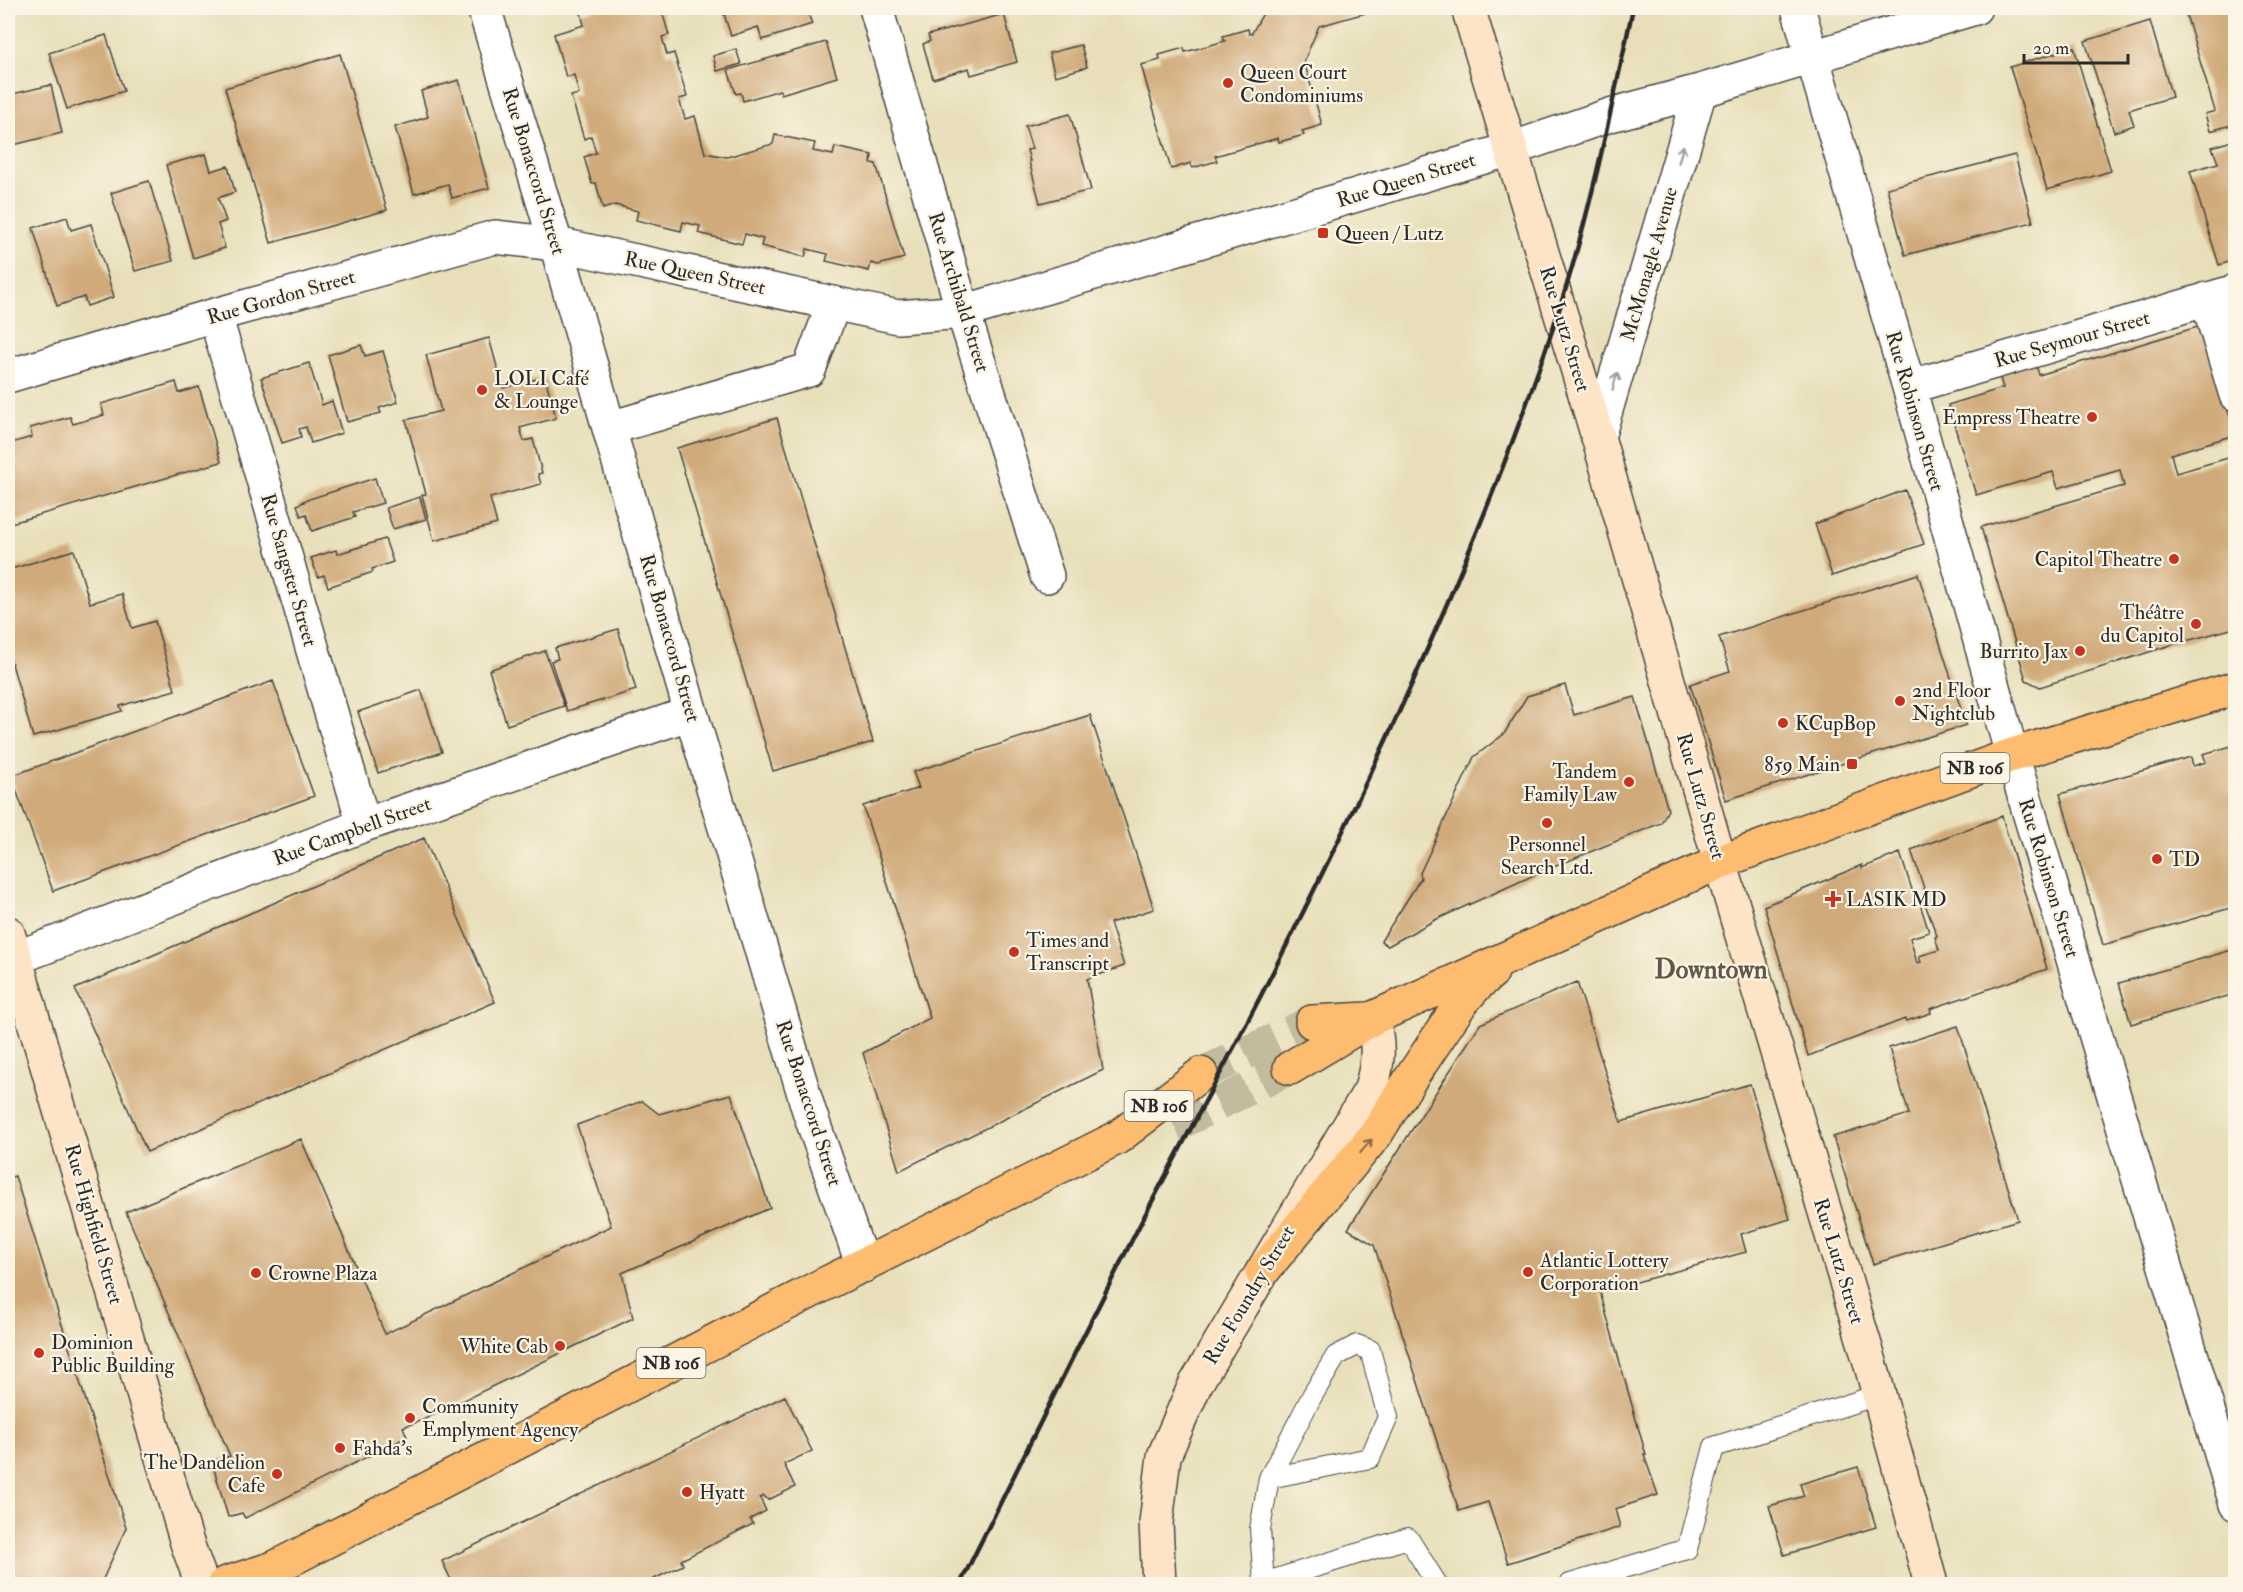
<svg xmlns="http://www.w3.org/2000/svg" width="2243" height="1592" font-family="'IM FELL Double Pica',serif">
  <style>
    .building { fill: #d0aa7a }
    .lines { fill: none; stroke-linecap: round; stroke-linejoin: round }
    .primary-tunnel { stroke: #c2bb9d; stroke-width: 33; stroke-dasharray: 33 16; stroke-linecap: butt }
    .lane-casing { stroke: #474640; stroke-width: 22 }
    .street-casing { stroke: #474640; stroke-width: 36 }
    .secondary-casing { stroke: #474640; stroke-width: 36 }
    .primary-casing { stroke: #474640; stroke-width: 36 }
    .lane { stroke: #fff; stroke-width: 20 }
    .street { stroke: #fff; stroke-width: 33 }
    .secondary { stroke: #fee4c6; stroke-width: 33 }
    .primary { stroke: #fdbc70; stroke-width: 33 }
    .rail { stroke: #2b2b2b; stroke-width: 4.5 }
    .oneway { stroke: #a0a0a0 }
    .oneway2 { stroke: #8a6c4a }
    .poi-dot { fill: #c8321e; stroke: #fcf5e5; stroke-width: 2 }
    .labels { text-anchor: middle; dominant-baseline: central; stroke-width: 4.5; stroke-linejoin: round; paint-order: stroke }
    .shield { fill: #fcf5e5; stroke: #6a6863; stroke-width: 1.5 }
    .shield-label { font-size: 18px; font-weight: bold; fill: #2b2b2b }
    .poi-label { font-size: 20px; fill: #2b2b2b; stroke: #fcf5e5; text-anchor: start }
    .street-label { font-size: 20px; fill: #2b2b2b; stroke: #fcf5e5 }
    .district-label { font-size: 26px; font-weight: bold; fill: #655747; stroke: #fcf5e5 }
  </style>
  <rect width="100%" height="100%" fill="#fcf5e5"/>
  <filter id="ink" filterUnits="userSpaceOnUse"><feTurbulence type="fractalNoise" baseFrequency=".0167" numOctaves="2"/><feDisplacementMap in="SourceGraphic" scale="12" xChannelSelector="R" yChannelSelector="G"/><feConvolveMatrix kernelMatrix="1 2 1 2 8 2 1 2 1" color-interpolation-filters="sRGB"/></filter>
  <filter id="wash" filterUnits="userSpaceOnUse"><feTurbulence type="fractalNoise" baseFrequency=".008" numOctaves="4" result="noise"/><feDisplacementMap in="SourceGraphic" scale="24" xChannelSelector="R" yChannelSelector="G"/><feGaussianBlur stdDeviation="1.35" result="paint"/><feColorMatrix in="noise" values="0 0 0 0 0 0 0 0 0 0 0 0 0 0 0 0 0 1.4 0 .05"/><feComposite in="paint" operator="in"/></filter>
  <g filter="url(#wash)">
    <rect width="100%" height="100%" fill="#e8dfba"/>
    <g id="blocks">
      <path class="building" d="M599 8H661L669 35 662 37 667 55 674 53 687 97 679 99 685 119 695 116 705 153 727 157 773 144 775 135 815 143 813 151 833 155 835 147 872 155 871 163 876 164 904 258 878 265 871 263 869 271 826 261 828 254 807 249 805 257 761 246 763 239 745 234 742 244 698 233 700 226 683 222 681 231 636 220 638 211 615 205 603 209 596 183 592 184 584 157 596 153 591 136 584 139 571 96 579 94 574 75 566 77 554 34 584 25 581 13Z
        M746 8H806L812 24 762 40 758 27 731 36 724 14Z
        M1266 8H1383L1319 26 1304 61 1322 125 1302 131 1304 135 1279 142 1278 138 1215 156 1217 161 1192 168 1191 163 1171 169 1141 65 1160 60 1159 55 1184 48 1185 52 1225 41 1223 36 1248 29 1249 34 1252 33Z
        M2184 8H2235V124L2210 131 2205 114 2215 111Z
        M1004 14 1017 62 971 75 969 68 933 79 923 44 930 41 928 35Z
        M2150 21 2172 97 2129 110 2134 125 2114 132 2085 41Z
        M106 35 124 91 67 109 49 53Z
        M826 42 837 77 781 94 780 90 743 101 741 93 736 94 728 70Z
        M1081 45 1087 67 1055 76 1049 53Z
        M2074 47 2111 171 2047 190 2010 67Z
        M736 49 741 64 717 71 713 56Z
        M340 54 387 210 271 243 225 88Z
        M459 80 489 188 452 198 448 184 414 194 395 127 428 117 421 91Z
        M51 85 62 133 13 145 8 123V95Z
        M1070 114 1091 190 1040 203 1029 161H1030L1027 150 1032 149 1025 126Z
        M2235 140V260L2219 265 2190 171 2218 163 2212 147Z
        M206 154 211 171 228 166 235 192 218 198 226 221 218 224 225 248 193 258 166 165Z
        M2015 155 2033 222 1905 255 1887 188Z
        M149 181 173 261 135 271 111 193Z
        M67 217 71 230 91 224 114 297 87 306 84 297 57 306 33 228Z
        M2204 325 2235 435 2171 454 2176 473 2235 456V628L2171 645 2040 687 2026 680 1981 527 2124 486 2120 470 2058 488 2053 472 1976 495 1948 405 2003 388 1996 365 2033 354 2039 375Z
        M489 338 503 388 545 377 556 418 520 428 524 441 533 439 542 473 538 474 541 484 490 498 497 524 434 541 422 495 426 494 406 420 441 411 426 355Z
        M361 345 365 356 383 351 398 402 379 408 381 413 347 422 328 355Z
        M309 363 322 405 332 401 342 433 311 443 306 427 299 429 301 437 282 443 261 378Z
        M176 382 179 393 199 387 221 462 8 524V444L32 437 30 428 70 417 73 424 104 415 101 404Z
        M777 418 873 742 773 771 677 448Z
        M375 478 383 503 353 512 355 517 312 531 306 514 301 516 297 505 304 502 303 501Z
        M1905 490 1924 544 1832 576 1815 524Z
        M420 497 426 519 393 529 386 508Z
        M385 539 393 562 372 569 373 572 328 587 324 575 318 577 311 558 336 550 337 554Z
        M74 550 90 603 122 594 132 628 155 621 175 690 120 706 122 711 33 737 8 650V570Z
        M1918 574 1966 725 1726 800 1690 684 1730 671 1719 637Z
        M618 629 636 690 567 711 551 661 558 659 555 648Z
        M545 651 564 706 507 725 489 670Z
        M273 681 314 796 53 891 11 776Z
        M1565 685 1574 715 1635 697 1668 810 1661 823 1541 872 1435 920 1388 946 1381 941 1421 878 1420 873 1474 757 1504 734 1527 696Z
        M421 690 442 752 378 773 358 712Z
        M1090 715 1154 909 1110 923 1124 966 1087 979 1103 1070 899 1171 863 1053 930 1018 863 806 919 788 913 772Z
        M2235 745V896L2231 898 2234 907 2103 945 2060 794 2191 757 2193 766 2206 762 2203 754Z
        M2002 816 2047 969 1930 1009 1931 1013 1906 1021 1905 1019 1808 1056 1764 906 1862 865V868L1900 853 1916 902 1919 901 1929 932 1910 938 1917 963 1921 962 1919 956 1939 950 1935 937 1937 936 1925 904 1929 903 1911 850Z
        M424 838 495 1002 147 1152 75 989Z
        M2235 949V994L2131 1024 2119 983Z
        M1577 982 1621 1122 1750 1084 1790 1219 1741 1234 1746 1252 1600 1292 1646 1455H1644L1658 1495 1615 1509 1620 1527 1508 1563 1488 1502 1459 1511 1374 1245 1348 1229 1480 1024Z
        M1958 1026 2018 1220 1873 1264 1833 1137 1909 1114 1889 1048Z
        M731 1094 770 1208 622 1273 633 1318 423 1420 403 1427 407 1437 245 1518 242 1513 228 1517 212 1462 230 1456 126 1212 301 1139 385 1334 611 1226 577 1125 642 1101 659 1114Z
        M15 1176 126 1528 103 1579 93 1584H8V1178Z
        M785 1396 812 1451 784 1464 795 1487 768 1500 764 1496 760 1498 766 1511 750 1519 753 1524 681 1560 683 1565 644 1584H632L631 1582 626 1584H446L452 1582 442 1561Z
        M1858 1467 1876 1527 1784 1555 1769 1506 1804 1496 1800 1484Z"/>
    </g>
  </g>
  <g filter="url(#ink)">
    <use href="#blocks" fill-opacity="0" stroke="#474640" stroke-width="1.5"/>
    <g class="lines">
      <path class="primary-tunnel" d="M1201 1074 1312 1022
        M1174 1126 1290 1068"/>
      <g class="lane-casing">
        <path id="lane" d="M1264 1583 1408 1538 1437 1584
          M1264 1584 1260 1529 1269 1478 1312 1396 1336 1356 1357 1345 1370 1350 1388 1417 1370 1458 1269 1478
          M1570 1584 1687 1549 1714 1447 1878 1395"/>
      </g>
      <g class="street-casing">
        <path id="street" d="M484 8 556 244 691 713 809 1111 863 1266
          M876 8 963 312 1047 576
          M1798 8 1909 387 2012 755 2236 1504
          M2207 299 2236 395
          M215 315 364 825
          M8 376 215 315 495 237 556 244 898 317 963 312 1511 149 1610 115 1700 91 1975 8
          M1909 387 2236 291
          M610 428 809 370 834 303
          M1598 437 1700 91
          M16 958 364 825 691 713"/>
      </g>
      <g class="secondary-casing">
        <path id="secondary" d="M1468 8 1598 437 1720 862 1870 1362 1931 1584
          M8 933 187 1543 202 1584
          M1159 1584 1156 1523 1164 1456 1195 1385 1371 1089C1379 1061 1379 1046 1373 1018"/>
      </g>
      <g class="primary-casing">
        <path id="primary" d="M1312 1022 1368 1019
          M1290 1068 1373 1018 1720 862 2012 755 2236 688
          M1262 1272 1376 1134 1411 1078 1461 1003 1475 987 1492 972
          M224 1584 274 1568 825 1284 1117 1138 1201 1074"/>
      </g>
      <use href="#lane" class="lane"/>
      <use href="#street" class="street"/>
      <use href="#secondary" class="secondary"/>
      <use href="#primary" class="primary"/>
      <path class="rail" d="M960 1584C1022 1461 1082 1336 1146 1213 1189 1131 1233 1051 1275 968 1382 757 1485 535 1559 310 1591 211 1611 109 1633 8"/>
    </g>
    <defs><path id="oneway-shaft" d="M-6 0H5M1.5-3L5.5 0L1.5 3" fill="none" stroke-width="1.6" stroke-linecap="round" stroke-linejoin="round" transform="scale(1.5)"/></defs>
    <g class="oneway">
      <use href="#oneway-shaft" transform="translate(1681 154) rotate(-74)"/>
      <use href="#oneway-shaft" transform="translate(1615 381) rotate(-74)"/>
    </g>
    <use class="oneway2" href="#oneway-shaft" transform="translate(1366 1146) rotate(-50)"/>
  </g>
  <g class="poi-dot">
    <circle cx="1228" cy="83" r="6"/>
    <rect x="1317" y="227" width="12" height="12" rx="3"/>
    <circle cx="482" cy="390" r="6"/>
    <circle cx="2092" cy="417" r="6"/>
    <circle cx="2174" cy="559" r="6"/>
    <circle cx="2196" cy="624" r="6"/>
    <circle cx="2080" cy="651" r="6"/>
    <circle cx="1900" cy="701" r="6"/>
    <circle cx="1783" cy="723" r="6"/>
    <rect x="1846" y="758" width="12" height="12" rx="3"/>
    <circle cx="1629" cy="782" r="6"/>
    <circle cx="1547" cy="823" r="6"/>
    <circle cx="2157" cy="859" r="6"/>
    <path d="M1830 890h6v6h6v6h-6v6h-6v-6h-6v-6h6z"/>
    <circle cx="1014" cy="952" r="6"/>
    <circle cx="1528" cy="1272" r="6"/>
    <circle cx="256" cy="1273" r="6"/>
    <circle cx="560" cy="1346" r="6"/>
    <circle cx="39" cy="1353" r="6"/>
    <circle cx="410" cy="1418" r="6"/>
    <circle cx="340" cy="1448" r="6"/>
    <circle cx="277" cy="1474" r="6"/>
    <circle cx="687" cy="1492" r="6"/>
  </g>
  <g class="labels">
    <g class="shield">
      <rect x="1940.5" y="753" width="69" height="30" rx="4.5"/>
      <rect x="1124.5" y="1091" width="69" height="30" rx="4.5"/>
      <rect x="636.5" y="1348" width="69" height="30" rx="4.5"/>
    </g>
    <g class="shield-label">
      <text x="1975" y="768">NB 106</text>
      <text x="1159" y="1106">NB 106</text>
      <text x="671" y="1363">NB 106</text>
    </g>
    <g class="poi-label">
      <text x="1240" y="72">Queen Court<tspan x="1240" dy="23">Condominiums</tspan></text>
      <text x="1335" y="233">Queen / Lutz</text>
      <text x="494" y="378">LOLI Café<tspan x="494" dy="23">&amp; Lounge</tspan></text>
      <text x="2080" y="417" text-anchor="end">Empress Theatre</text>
      <text x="2162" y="559" text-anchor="end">Capitol Theatre</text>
      <text x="2184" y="612" text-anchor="end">Théâtre<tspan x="2184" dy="23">du Capitol</tspan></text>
      <text x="2068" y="651" text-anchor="end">Burrito Jax</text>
      <text x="1912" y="690">2nd Floor<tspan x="1912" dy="23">Nightclub</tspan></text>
      <text x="1795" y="723">KCupBop</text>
      <text x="1840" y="764" text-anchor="end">859 Main</text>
      <text x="1617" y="771" text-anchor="end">Tandem<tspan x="1617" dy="23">Family Law</tspan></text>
      <text x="1547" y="844" text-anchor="middle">Personnel<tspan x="1547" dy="23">Search Ltd.</tspan></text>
      <text x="2169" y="859">TD</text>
      <text x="1846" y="899">LASIK MD</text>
      <text x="1026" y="940">Times and<tspan x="1026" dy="23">Transcript</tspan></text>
      <text x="1540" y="1260">Atlantic Lottery<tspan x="1540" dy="23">Corporation</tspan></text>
      <text x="268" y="1273">Crowne Plaza</text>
      <text x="51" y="1342">Dominion<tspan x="51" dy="23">Public Building</tspan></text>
      <text x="548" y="1346" text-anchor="end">White Cab</text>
      <text x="422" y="1406">Community<tspan x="422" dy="23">Emplyment Agency</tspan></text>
      <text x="352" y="1448">Fahda's</text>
      <text x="265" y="1462" text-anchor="end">The Dandelion<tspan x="265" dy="23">Cafe</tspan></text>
      <text x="699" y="1492">Hyatt</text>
    </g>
    <g class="street-label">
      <text transform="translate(534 171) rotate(73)">Rue Bonaccord Street</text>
      <text transform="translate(1406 180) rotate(-17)">Rue Queen Street</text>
      <text transform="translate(1649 264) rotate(-74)">McMonagle Avenue</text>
      <text transform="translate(695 273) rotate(12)">Rue Queen Street</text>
      <text transform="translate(959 292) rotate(73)">Rue Archibald Street</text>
      <text transform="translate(281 297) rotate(-16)">Rue Gordon Street</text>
      <text transform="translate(1565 329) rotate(73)">Rue Lutz Street</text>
      <text transform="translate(2072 339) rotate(-16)">Rue Seymour Street</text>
      <text transform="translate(1915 411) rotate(74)">Rue Robinson Street</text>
      <text transform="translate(289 570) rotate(74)">Rue Sangster Street</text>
      <text transform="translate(670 638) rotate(74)">Rue Bonaccord Street</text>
      <text transform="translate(1701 796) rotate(74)">Rue Lutz Street</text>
      <text transform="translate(352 831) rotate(-20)">Rue Campbell Street</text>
      <text transform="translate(2049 878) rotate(73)">Rue Robinson Street</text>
      <text transform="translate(809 1103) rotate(72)">Rue Bonaccord Street</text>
      <text transform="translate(94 1224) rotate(74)">Rue Highfield Street</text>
      <text transform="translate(1839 1261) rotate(73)">Rue Lutz Street</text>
      <text transform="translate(1249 1295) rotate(-59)">Rue Foundry Street</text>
    </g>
    <g class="district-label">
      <text x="1711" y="970">Downtown</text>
    </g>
  </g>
  <rect width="2243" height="1592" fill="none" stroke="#fcf5e5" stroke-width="30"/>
  <path d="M2024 54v9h104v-9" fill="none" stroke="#2b2b2b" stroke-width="3"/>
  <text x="2033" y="54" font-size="18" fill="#2b2b2b" stroke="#fcf5e5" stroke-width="4.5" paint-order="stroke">20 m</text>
</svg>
